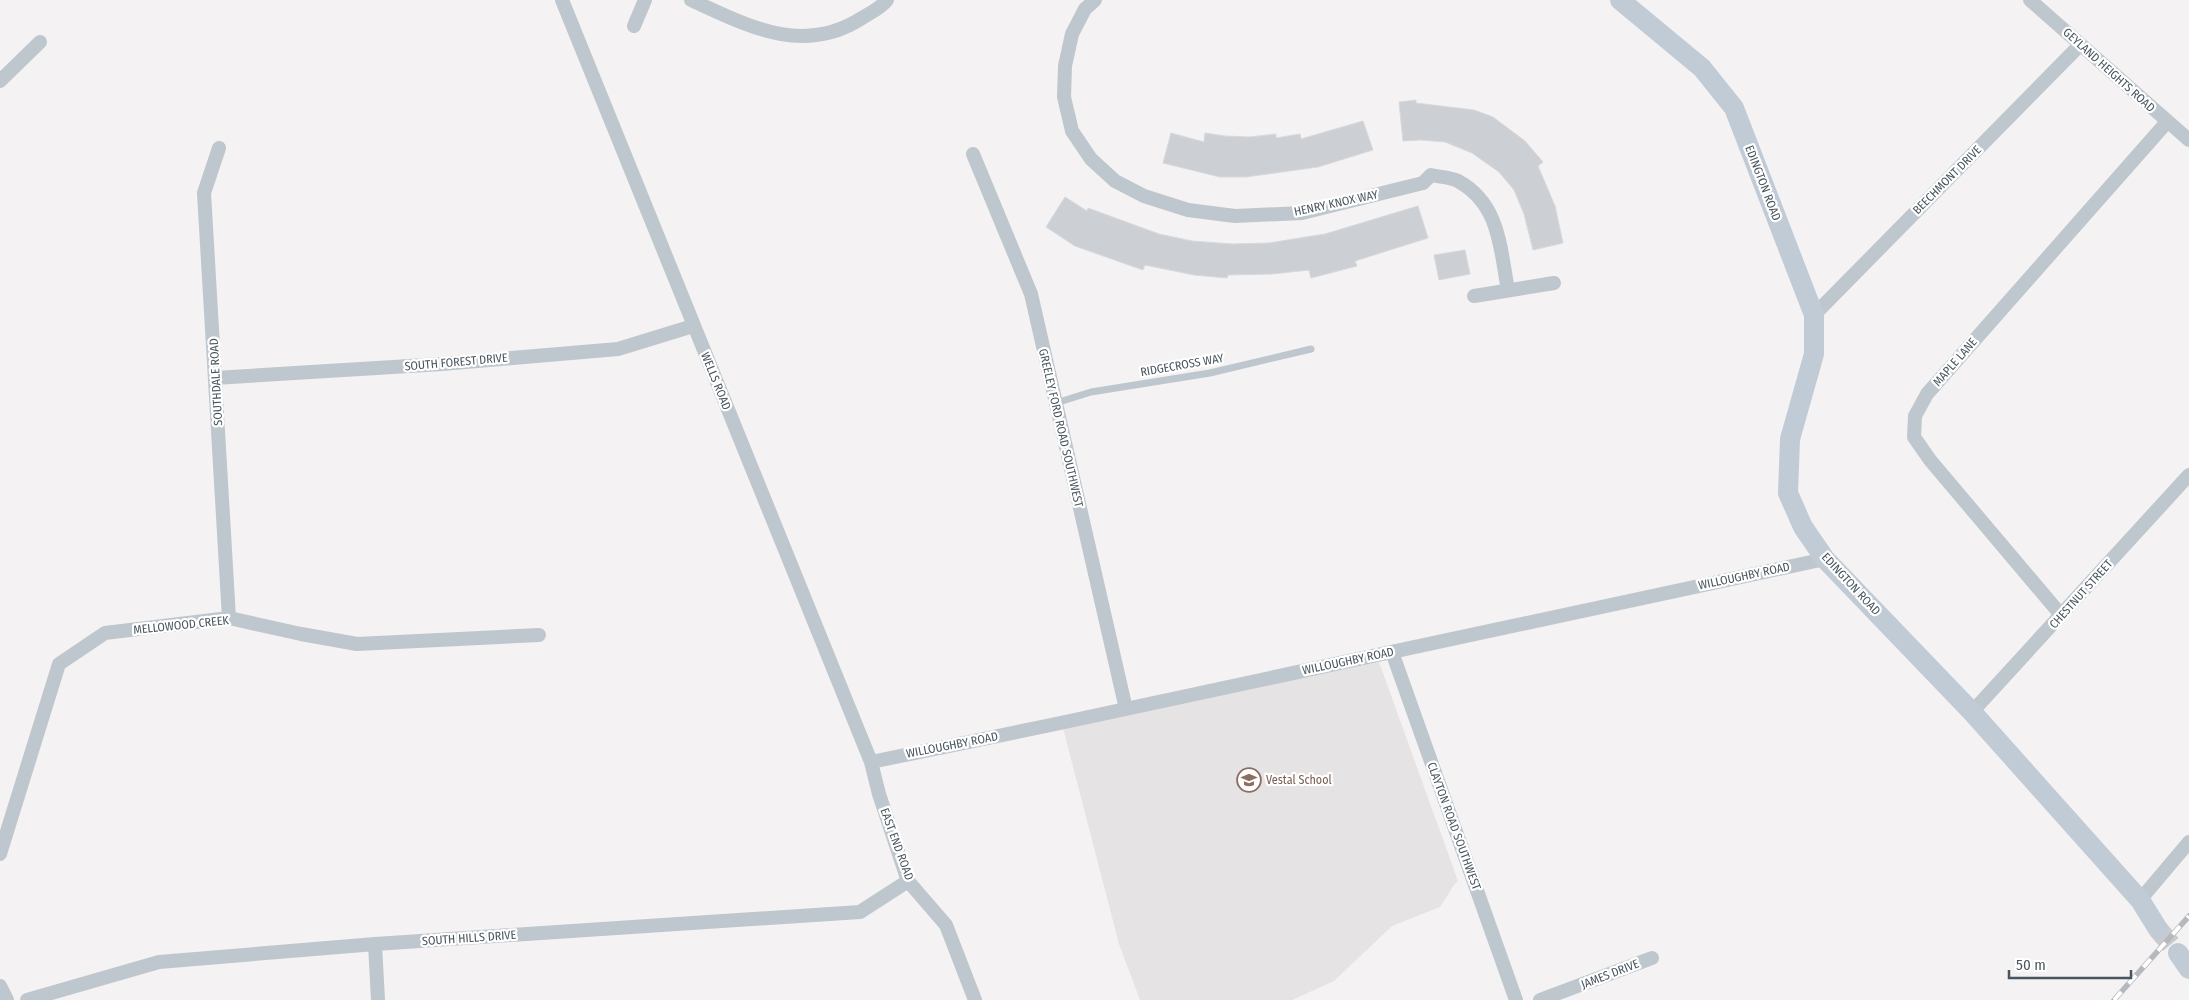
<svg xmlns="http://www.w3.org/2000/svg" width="2189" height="1000" font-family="'Fira Sans Condensed',sans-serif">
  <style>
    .education { fill: #e5e3e4 }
    .building { fill: #cccfd4; stroke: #d6d9dd }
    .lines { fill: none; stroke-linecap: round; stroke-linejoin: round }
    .secondary-tunnel { stroke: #cacbcd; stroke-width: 20; stroke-dasharray: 20 10; stroke-linecap: butt }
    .lane { stroke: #bec7ce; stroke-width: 7 }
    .street { stroke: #bec7ce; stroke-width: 14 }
    .secondary { stroke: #c1cbd5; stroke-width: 20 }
    .rail-casing { stroke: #b5b8bc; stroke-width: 5.5 }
    .rail { stroke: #fff; stroke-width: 4; stroke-dasharray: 11; stroke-linecap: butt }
    .labels { text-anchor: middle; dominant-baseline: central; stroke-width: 4.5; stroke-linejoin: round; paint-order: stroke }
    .street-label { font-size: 12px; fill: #4a565f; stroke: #fff }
    .education-label { font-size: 12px; fill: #785e54; stroke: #fff; text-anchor: start }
  </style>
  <rect width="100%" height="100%" fill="#f4f2f2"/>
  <path class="education" d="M1379 662 1458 881 1454 885 1440 907 1392 926 1334 981 1292 1000H1140L1119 944 1063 728Z"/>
  <path class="building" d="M1416 100V103L1474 110 1493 117 1525 141 1543 162 1538 166 1555 206 1563 243 1533 250 1524 214 1514 190 1499 172 1472 153 1445 142 1421 140 1403 141 1399 102Z
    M1363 121 1373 150 1318 167 1246 177H1220L1163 163 1171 133 1204 142 1205 133 1225 136 1249 137 1276 134V138L1300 134 1301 139Z
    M1065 197 1087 211 1088 208 1159 234 1192 241 1232 244 1269 243 1325 234 1418 206 1428 238 1355 261 1357 266 1311 278 1309 270 1272 274 1228 275 1227 278 1194 275 1145 265 1143 270 1075 246 1046 227Z
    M1465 250 1470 274 1439 280 1434 255Z"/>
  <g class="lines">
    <path class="secondary-tunnel" d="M2158 929 2178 953"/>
    <path class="lane" d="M1056 403 1091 392 1210 373 1311 349"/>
    <path class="street" d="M562 0 871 762 879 794 908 881 946 925 975 1000
      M691 0C748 26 803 56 862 18 870 13 881 8 887 0
      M1095 0 1085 9 1072 34 1065 66 1064 97 1072 131 1091 159 1115 181 1144 196 1188 210 1235 216 1302 213 1423 183 1431 175C1440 177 1450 177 1458 181 1500 204 1500 248 1508 290
      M2030 0 2189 140
      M634 26 645 0
      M0 81 40 42
      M219 148 204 193 229 618
      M973 154 1031 294 1126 709
      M1474 296 1554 283
      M1814 315 2080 45
      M215 378 442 364 618 349 693 326
      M2061 615 1930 460 1914 437 1915 416 1927 394 2167 122
      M1392 652 1516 1000
      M1972 712 2189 475
      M871 762 1051 725 1825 559
      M0 854 59 664 105 633 229 618 301 634 357 644 539 635
      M2140 900 2189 842
      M375 944 378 1000
      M0 986 7 1000
      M27 1000 159 962 375 944 860 912 908 881
      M1540 1000 1652 958"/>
    <path class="secondary" d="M1620 0 1702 68 1734 108 1814 315V354L1790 439 1788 493 1803 527 1825 559 1972 712 2140 900 2158 929
      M2178 953 2189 969"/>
    <g class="rail-casing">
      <path id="rail" d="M2114 1000 2189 916"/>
    </g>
    <use href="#rail" class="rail"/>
  </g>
  <defs>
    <g id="school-ring" transform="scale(1.25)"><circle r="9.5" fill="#fff" stroke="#8d6e63" stroke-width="1.5"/><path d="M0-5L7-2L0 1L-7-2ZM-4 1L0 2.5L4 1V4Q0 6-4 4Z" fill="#8d6e63"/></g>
  </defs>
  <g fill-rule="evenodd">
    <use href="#school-ring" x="1249" y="780"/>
  </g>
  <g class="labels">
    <g class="street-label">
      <text transform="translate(2109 70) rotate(42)">GEYLAND HEIGHTS ROAD</text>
      <text transform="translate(1947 180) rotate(-45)">BEECHMONT DRIVE</text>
      <text transform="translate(1763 183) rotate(69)">EDINGTON ROAD</text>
      <text transform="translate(1336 203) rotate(-12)">HENRY KNOX WAY</text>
      <text transform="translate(456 362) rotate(-5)">SOUTH FOREST DRIVE</text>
      <text transform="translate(1955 362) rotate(-49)">MAPLE LANE</text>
      <text transform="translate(1182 365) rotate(-10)">RIDGECROSS WAY</text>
      <text transform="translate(716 381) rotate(68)">WELLS ROAD</text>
      <text transform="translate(216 382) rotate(-93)">SOUTHDALE ROAD</text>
      <text transform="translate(1061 428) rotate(77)">GREELEY FORD ROAD SOUTHWEST</text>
      <text transform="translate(1744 576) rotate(-12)">WILLOUGHBY ROAD</text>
      <text transform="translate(1851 584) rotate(47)">EDINGTON ROAD</text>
      <text transform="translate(2081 594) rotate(-48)">CHESTNUT STREET</text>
      <text transform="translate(181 625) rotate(-6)">MELLOWOOD CREEK</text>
      <text transform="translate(1348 661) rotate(-12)">WILLOUGHBY ROAD</text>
      <text transform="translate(952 745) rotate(-11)">WILLOUGHBY ROAD</text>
      <text transform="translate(1454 826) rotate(70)">CLAYTON ROAD SOUTHWEST</text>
      <text transform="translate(897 844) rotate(70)">EAST END ROAD</text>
      <text transform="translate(469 938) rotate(-4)">SOUTH HILLS DRIVE</text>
      <text transform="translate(1610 974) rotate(-21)">JAMES DRIVE</text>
    </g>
    <g class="education-label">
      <text x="1266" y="780">Vestal School</text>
    </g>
  </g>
  <path d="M2009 970v8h122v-8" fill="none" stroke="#4a565f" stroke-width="2.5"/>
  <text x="2016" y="970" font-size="15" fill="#4a565f" stroke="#ffffff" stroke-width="4" paint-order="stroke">50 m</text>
</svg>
